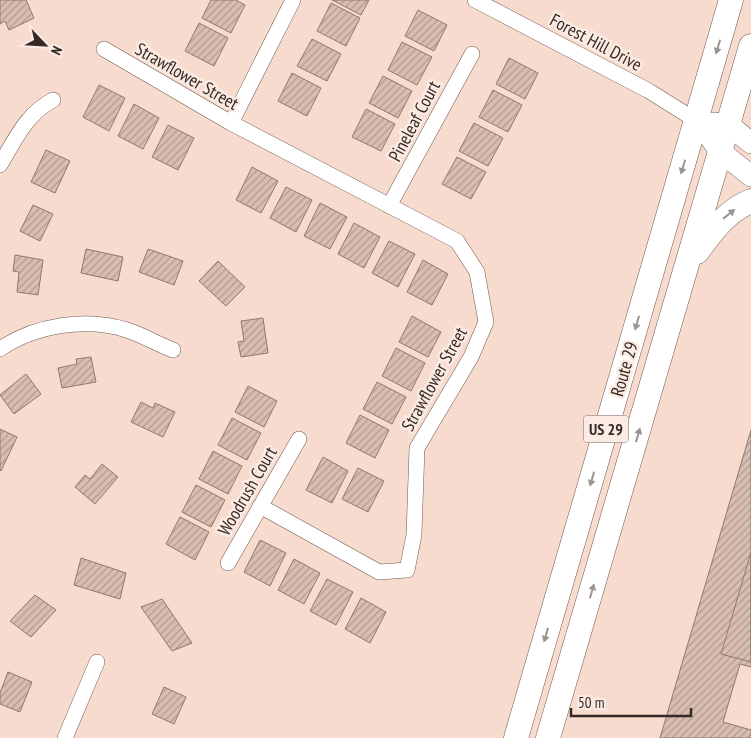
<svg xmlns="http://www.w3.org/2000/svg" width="751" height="738" font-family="'PT Sans Narrow',sans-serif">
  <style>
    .building { fill: url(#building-hatch); stroke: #91776d }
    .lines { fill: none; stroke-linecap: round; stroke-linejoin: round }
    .street-casing { stroke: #6f584d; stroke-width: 16 }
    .secondary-casing { stroke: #6f584d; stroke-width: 22 }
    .primary-casing { stroke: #6f584d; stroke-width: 25 }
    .street { stroke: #fff; stroke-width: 15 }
    .secondary { stroke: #fff; stroke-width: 21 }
    .primary { stroke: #fff; stroke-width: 24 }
    .oneway { fill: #9a9592 }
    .labels { text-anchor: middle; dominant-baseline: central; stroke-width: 5; stroke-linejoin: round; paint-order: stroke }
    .shield { fill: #fcebe3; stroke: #71655f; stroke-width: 1 }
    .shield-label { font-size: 16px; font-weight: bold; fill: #352b26 }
    .street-label { font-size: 18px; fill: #352b26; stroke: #fcebe3 }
  </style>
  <defs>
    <pattern id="building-hatch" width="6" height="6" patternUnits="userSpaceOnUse" patternTransform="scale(1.25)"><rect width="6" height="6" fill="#d9bdb2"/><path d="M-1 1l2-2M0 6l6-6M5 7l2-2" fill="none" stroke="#b19a91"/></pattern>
  </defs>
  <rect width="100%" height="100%" fill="#f7dbce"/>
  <path class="building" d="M0 0H26L34 18 9 30 5 21 0 24Z
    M211 0H236L245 5 231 33 202 18Z
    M332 0H369L361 15Z
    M331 3 360 18 346 46 317 31Z
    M418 10 447 25 434 51 405 36Z
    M199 23 228 38 214 66 185 51Z
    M312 39 341 54 327 81 297 66Z
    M402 42 432 57 417 85 388 70Z
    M509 58 538 73 525 99 496 84Z
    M292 73 321 88 307 116 278 101Z
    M383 76 412 91 398 118 369 103Z
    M99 85 125 98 109 131 83 117Z
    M493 90 522 105 508 132 479 117Z
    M134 104 159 118 143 149 118 136Z
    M366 109 395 124 381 151 352 137Z
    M474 123 503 138 488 166 459 151Z
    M168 125 194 138 178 170 152 157Z
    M46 150 70 161 55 193 31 182Z
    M457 157 486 172 471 199 442 184Z
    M252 167 278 181 261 213 236 200Z
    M286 187 312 200 296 232 270 218Z
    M320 203 347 217 330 249 304 236Z
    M33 205 53 214 40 241 20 231Z
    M354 223 380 237 364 268 338 254Z
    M389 241 415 254 398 287 372 273Z
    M86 249 123 257 118 281 81 273Z
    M148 249 183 261 174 285 139 272Z
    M15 255 43 260 38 295 17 292 19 272 13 271Z
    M423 260 448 274 432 305 407 292Z
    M218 261 245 287 226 306 199 281Z
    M412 316 441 332 428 357 399 342Z
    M263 318 268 353 241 357 238 342 244 341 241 321Z
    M396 348 425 363 411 391 382 376Z
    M91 357 96 382 62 388 58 368 77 364 76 359Z
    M26 374 41 394 14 414 0 395Z
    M377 382 406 397 392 424 363 409Z
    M248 386 277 401 264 427 235 412Z
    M141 402 153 408 155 403 175 412 163 437 131 422Z
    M360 415 389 430 375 458 346 443Z
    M232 418 261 433 247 460 218 445Z
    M0 429 17 437 1 471 0 470Z
    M751 430V667L740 664 723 722 751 730V738H660Z
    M213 451 242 466 228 494 199 479Z
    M323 457 348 471 332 503 306 490Z
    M102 464 118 477 95 504 75 487 85 475 90 479Z
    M358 468 384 481 368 512 342 499Z
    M196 485 225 500 211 527 182 512Z
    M180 517 209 532 195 560 166 544Z
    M260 540 286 553 270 586 244 572Z
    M751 552V662L721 654Z
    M81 558 126 573 120 599 74 585Z
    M294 559 320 573 304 604 278 590Z
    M327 579 353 592 336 625 310 611Z
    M35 595 56 610 31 637 10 621Z
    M361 598 386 612 370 643 345 629Z
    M162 599 192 643 172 651 141 607Z
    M8 672 32 682 20 712 0 704V693Z
    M164 687 186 697 174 724 152 714Z"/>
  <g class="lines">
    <g class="street-casing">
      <path id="street" d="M475 0 649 91 697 121
        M104 49 231 123 457 241 477 272 486 322 471 357 417 448 414 535 407 570 379 572 260 506
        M231 123 293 0
        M0 165C15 140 26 114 53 100
        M389 206 472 54
        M0 349C35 325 86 317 127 330 142 335 158 344 173 350
        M228 563 299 439
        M65 738 97 662"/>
    </g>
    <g class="secondary-casing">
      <path id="secondary" d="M697 121 721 152 751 176
        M713 123 729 125 751 143"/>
    </g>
    <g class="primary-casing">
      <path id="primary" d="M697 252C712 232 726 211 751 201
        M516 738 731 0
        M548 738 751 46"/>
    </g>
    <use href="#street" class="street"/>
    <use href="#secondary" class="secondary"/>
    <use href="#primary" class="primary"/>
  </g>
  <defs><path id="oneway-solid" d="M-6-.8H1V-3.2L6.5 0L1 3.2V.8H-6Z" transform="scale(1.25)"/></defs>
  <g class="oneway">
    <use href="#oneway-solid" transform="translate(718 47) rotate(106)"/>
    <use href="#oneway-solid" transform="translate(683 167) rotate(107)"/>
    <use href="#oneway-solid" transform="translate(729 214) rotate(-38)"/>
    <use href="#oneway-solid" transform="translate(637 323) rotate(106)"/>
    <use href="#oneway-solid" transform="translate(638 435) rotate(-74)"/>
    <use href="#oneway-solid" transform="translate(592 479) rotate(106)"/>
    <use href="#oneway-solid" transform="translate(592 591) rotate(-74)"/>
    <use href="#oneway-solid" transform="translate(546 635) rotate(106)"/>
  </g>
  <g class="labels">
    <rect class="shield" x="583.5" y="415.5" width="45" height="27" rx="4"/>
    <g class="shield-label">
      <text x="606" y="429">US 29</text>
    </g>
    <g class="street-label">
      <text transform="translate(596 42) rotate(28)">Forest Hill Drive</text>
      <text transform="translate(187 76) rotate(30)">Strawflower Street</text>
      <text transform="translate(414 121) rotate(-62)">Pineleaf Court</text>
      <text transform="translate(624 369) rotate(-74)">Route 29</text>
      <text transform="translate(434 379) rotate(-61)">Strawflower Street</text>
      <text transform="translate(247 491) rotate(-60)">Woodrush Court</text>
    </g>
  </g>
  <g transform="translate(45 45) rotate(115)" stroke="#fcebe3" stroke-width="4" paint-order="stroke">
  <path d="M0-4L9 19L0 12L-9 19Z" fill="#352b26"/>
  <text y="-8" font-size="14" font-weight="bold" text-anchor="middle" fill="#352b26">N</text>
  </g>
  <path d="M571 708v8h120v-8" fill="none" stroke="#352b26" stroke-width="2.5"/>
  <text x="578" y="708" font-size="15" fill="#352b26" stroke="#fcebe3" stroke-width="4" paint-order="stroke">50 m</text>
</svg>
